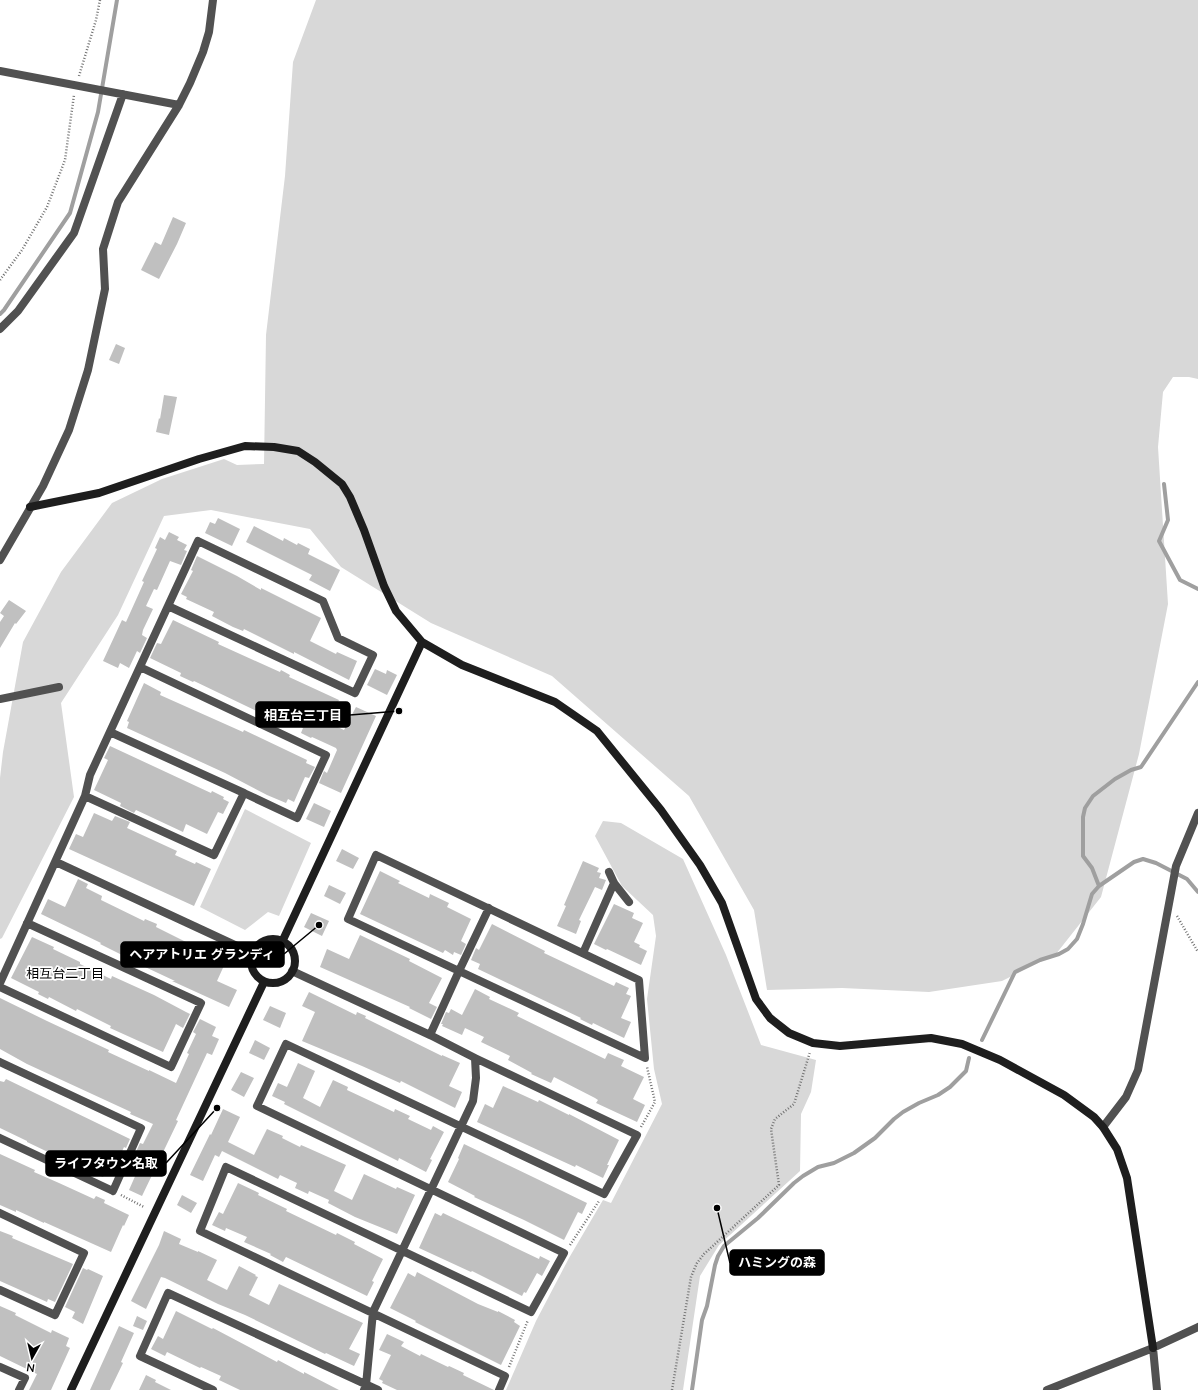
<svg xmlns="http://www.w3.org/2000/svg" width="1198" height="1390" font-family="Mulish,'Noto Sans JP',sans-serif">
  <style>
    .green { fill: #d8d8d8 }
    .lines { fill: none; stroke-linecap: round; stroke-linejoin: round }
    .stream { stroke: #9f9f9f; stroke-width: 4 }
    .building { fill: #c0c0c0 }
    .path { stroke: #737373; stroke-width: 2.5; stroke-dasharray: 1 2; stroke-linecap: butt }
    .street { stroke: #515151; stroke-width: 8 }
    .secondary { stroke: #1e1e1e; stroke-width: 8 }
    .labels { text-anchor: middle; dominant-baseline: central; stroke-width: 3.5; stroke-linejoin: round; paint-order: stroke }
    .neighbourhood-label { font-size: 13px; fill: #000; stroke: #fff }
    .leader { fill: none; stroke: #000; stroke-width: 1.5 }
    .callout-dot { fill: #000; stroke: #fff; stroke-width: 1.5 }
    .callout { fill: #000; stroke: #000; stroke-width: 1.5 }
    .callout-label { font-size: 13px; text-anchor: middle; font-weight: bold; fill: #fff }
  </style>
  <rect width="100%" height="100%" fill="#fff"/>
  <path class="green" d="M316 0H1198V379L1189 377H1173L1163 392 1158 447 1168 604 1139 754 1101 897 1056 954 1002 981 929 992 842 988 767 990 754 910 689 796 552 676 431 623 341 567 310 529 211 510 164 516 118 615 61 703 74 797 2 938 0 939V778L3 752 23 642 61 572 112 503 162 479 224 459 237 465 264 464 266 335 285 176 293 62Z
    M245 809 311 843 279 916 268 912 245 930 200 907Z
    M603 821 621 823 683 859 726 955 761 1045 816 1060 811 1092 801 1114 800 1171 719 1245 700 1276 683 1390H506L536 1321 569 1258 603 1200 611 1203 662 1104 654 1069 647 999 656 936 653 915 622 886 595 836Z"/>
  <g class="lines">
    <path class="stream" d="M0 314 4 310 70 213 98 112 117 0
      M1164 484 1168 520 1159 541 1180 580 1198 589
      M1099 886 1092 868 1083 856V817L1085 808 1093 796 1115 779 1131 770 1141 767 1198 682
      M982 1040 1015 972 1040 960 1059 954 1068 949 1077 939 1083 924 1092 894 1099 886 1134 862 1143 859 1156 863 1187 879 1198 892
      M692 1390 702 1320 707 1306 715 1265 718 1256 724 1246 758 1218 794 1183 803 1176 818 1167 834 1163 854 1153 875 1138 894 1119 903 1112 919 1103 938 1095 950 1087 966 1071 969 1058"/>
  </g>
  <path class="building" d="M173 217 186 223 177 244 159 279 141 270 155 242 161 245Z
    M116 344 125 348 119 364 109 360Z
    M164 395 177 397 169 435 156 432 159 418 160 419Z
    M218 518 240 529 232 546 205 533 210 522 215 524Z
    M254 526 283 541 284 538 297 545 298 543 310 549 308 554 340 570 330 591 309 580 312 575 246 542Z
    M169 532 179 537 177 540 187 545 184 550 187 551 181 565 170 561 157 590 154 589 146 606 153 609 143 630 142 635 147 638 140 653 137 651 129 668 120 663 118 668 103 661 122 620 126 622 144 582 142 581 157 549 155 548 160 537 165 540Z
    M197 556 237 576 261 590V588L321 618 310 641 336 654 337 652 357 661 349 680 294 652V654L244 629 243 631 233 627 212 616 214 612 186 599 187 597 181 594 193 571 191 570Z
    M9 600 26 611 16 624 15 623 0 648V622L4 616 0 613Z
    M173 620 219 642 218 644 280 672 281 670 290 675 289 677 339 700 329 723 344 730 356 707 376 716 341 793 319 783 324 771 327 773 337 750 336 748 312 737 311 738 301 733 303 728 265 710 263 714 194 681 193 682 180 676 181 673 150 658 157 643 161 644Z
    M375 669 386 674 387 670 397 675 387 695 367 685Z
    M144 683 161 692 160 695 243 732 244 730 307 760 306 763 315 767 309 778 305 777 294 802 288 799 286 803 267 795 225 773 127 728 129 722 127 721Z
    M110 746 211 793 212 791 224 797 223 799 229 802 223 814 218 812 207 834 186 824 183 832 136 810 134 813 120 806 121 803 94 790 108 760 104 758Z
    M314 803 331 811 324 827 306 819Z
    M94 813 112 821 115 816 130 822 127 828 177 851 175 855 195 864 196 862 211 869 194 906 69 849 76 834 83 837Z
    M342 849 359 858 353 869 336 861Z
    M583 861 599 868 597 872 601 873 599 878 606 880 602 890 595 887 579 920 581 921 576 934 557 926 566 906 564 905Z
    M380 871 400 881 398 883 429 898 430 894 449 903 447 907 471 919 461 941 466 944 461 955 454 952 453 955 445 950 443 953 360 914Z
    M78 879 88 884 86 888 102 896 101 900 144 921 145 919 157 924 156 927 190 944 191 942 227 959 217 981 237 990 229 1007 172 981H175L128 959V958L100 944 101 943 41 914 48 899 65 907Z
    M329 885 346 893 340 904 324 896Z
    M614 904 634 913 632 918 643 923 634 942 640 945 639 947 647 951 641 965 607 949 606 950 594 944Z
    M311 913 329 921 322 936 304 927Z
    M492 924 545 951 544 953 580 970 614 986 616 982 629 988 626 994 631 996 621 1018 631 1022 624 1038 593 1023 592 1025 580 1019 581 1018 478 969 480 964 471 960 476 948 479 950Z
    M360 935 410 959 409 961 442 978 429 1003 437 1007 431 1019 409 1008 410 1007 320 967 327 949 349 959Z
    M32 937 54 947 53 949 80 962V964L111 979 112 976 154 995 186 1012 190 1014 183 1028 176 1024 163 1052 110 1028 111 1026 77 1009 76 1011 49 997 48 999 38 994 39 992 11 978Z
    M475 989 490 997 489 999 519 1013 517 1016 605 1059 608 1053 624 1060 621 1066 644 1077 633 1099 645 1105 637 1122 596 1103 598 1100 595 1098 554 1077 551 1083 531 1074 532 1073 508 1060 510 1056 481 1042 484 1037 465 1028 462 1035 442 1026 443 1024H441L446 1012 449 1013 451 1009 462 1015Z
    M309 992 356 1015 357 1012 366 1016 365 1018 442 1056V1055L460 1063 449 1086 462 1092 455 1108 401 1081 400 1083 362 1066 302 1041 315 1012 302 1006Z
    M0 998 47 1021 109 1050 108 1052 149 1071V1070L176 1083 189 1054 187 1053 196 1034 193 1032 200 1019 216 1027 212 1036 219 1039 212 1055 207 1053 176 1120 178 1121 142 1196 129 1190 144 1156 136 1152 140 1143 143 1144 153 1124 130 1114 131 1112 27 1064 0 1049Z
    M270 1006 286 1013 280 1028 263 1020Z
    M255 1040 270 1048 264 1060 249 1053Z
    M298 1063 315 1071 303 1098 320 1107 333 1080 348 1087 347 1090 394 1112 395 1109 410 1116 408 1119 431 1130 433 1126 444 1132 430 1159 432 1160 426 1172 399 1158 398 1161 284 1104 285 1102 272 1096 278 1083 287 1087Z
    M241 1072 254 1078 244 1097 231 1090Z
    M6 1079 130 1139 126 1148 124 1147 111 1175 105 1173 103 1177 50 1153 27 1142V1141L0 1128V1081L4 1082Z
    M503 1086 538 1102 539 1100 569 1115V1114L619 1140 607 1165H609L603 1178 576 1165 575 1167 477 1122 485 1104 493 1108Z
    M223 1109 240 1117 228 1142 254 1155 267 1129 283 1136 282 1138 300 1147 301 1145 308 1148 346 1165 334 1191 352 1200 364 1174 396 1189 397 1187 415 1195 397 1234 355 1217 328 1203 329 1200 309 1191 308 1194 295 1188 297 1183 280 1175 278 1179 222 1151 219 1157 215 1155 203 1181 190 1175 210 1134 211 1135Z
    M464 1144 587 1203 582 1214 578 1212 564 1240 524 1220 474 1197 475 1196 448 1182 459 1159 458 1158Z
    M0 1154 35 1170 34 1172 59 1183 94 1199 96 1196 105 1200 104 1203 129 1215 124 1226 123 1225 111 1252 44 1222V1223L16 1210V1212L0 1205Z
    M238 1183 259 1193 258 1195 287 1209 286 1211 336 1235 337 1233 355 1242 354 1244 383 1259 372 1281 374 1282 367 1296 286 1257 283 1262 270 1255 271 1254 244 1242 247 1237 226 1228 225 1231 212 1225 219 1212 223 1214Z
    M182 1195 197 1203 191 1213 177 1205Z
    M435 1213 441 1216 443 1213 539 1259 540 1256 550 1261 542 1276 537 1273 526 1293 524 1292 522 1296 472 1271 471 1272 419 1248Z
    M0 1231 13 1236 12 1238 73 1264 55 1302 48 1299 47 1302 0 1281Z
    M164 1231 181 1239 179 1244 198 1252V1251L217 1260 207 1280 227 1290 239 1266 256 1275 255 1276 258 1277 249 1295 269 1305 279 1284 363 1323 349 1349 360 1354 354 1366 326 1353 325 1354 245 1315 218 1304 165 1278 161 1277 146 1309 131 1301 159 1245Z
    M83 1268 87 1270 88 1269 103 1276 83 1324 72 1318 75 1312 65 1307Z
    M417 1272 478 1304 498 1312V1311L515 1320 514 1322 520 1326 501 1365 415 1322 416 1321 390 1308 408 1273 415 1277Z
    M0 1306 16 1313 15 1315 51 1333 52 1330 69 1338 66 1346 70 1348 51 1390H29L37 1374 0 1356Z
    M176 1311 212 1329 213 1328 277 1362 278 1360 304 1374V1372L339 1390H240L219 1380 221 1376 201 1367 200 1368 167 1352 165 1356 151 1349 158 1336 163 1339Z
    M137 1316 147 1321 143 1330 133 1326Z
    M119 1326 134 1333 121 1362 123 1363 110 1390H90Z
    M387 1334 404 1342 401 1346 420 1356 421 1354 448 1367 449 1366 464 1373 463 1375 494 1390H397L382 1383 383 1381 379 1379 391 1355 379 1350Z
    M146 1375 156 1380 155 1382 171 1390H139Z"/>
  <g class="lines">
    <path class="path" d="M79 76 96 20 100 0
      M0 280 22 250 47 207 65 160 74 95
      M1177 916 1198 952
      M641 1127 655 1102 647 1067
      M121 1195 144 1207
      M570 1245 599 1201
      M509 1367 528 1320
      M672 1390 691 1277 697 1263 704 1254 779 1185 771 1129 775 1119 794 1104 810 1052"/>
    <path class="street" d="M0 71 179 105
      M0 329 18 311 74 233 123 94
      M198 541 323 601 338 638 373 655 355 693 168 606Z
      M0 560 43 486 69 430 88 370 105 289 103 249 118 202 179 105 190 83 203 52 209 32 213 0
      M0 699 59 687
      M110 732 244 793
      M85 796 214 855 244 793 297 818 326 755 140 667
      M376 855 639 980 645 1058 348 919Z
      M56 862 252 953
      M609 872 614 883 629 902
      M583 953 614 883
      M292 971 430 1035 475 1058 476 1078 473 1101 373 1312 366 1385 364 1390
      M0 983 85 796 90 775 168 606
      M0 987 171 1067 201 1003 27 923
      M430 1035 459 971 489 908
      M475 1058 637 1135 604 1194 286 1044 257 1106 564 1253 531 1312 226 1167 200 1231 505 1376 499 1390
      M0 1062 141 1128 113 1191 0 1138
      M1103 1127 1126 1097 1138 1070 1176 866 1198 813
      M0 1213 84 1253 55 1315 0 1290
      M1153 1348 1157 1390
      M0 1367 25 1378 19 1390
      M213 1390 140 1356 168 1293 378 1390
      M1047 1390 1153 1348 1198 1327"/>
    <path class="secondary" d="M30 507 99 493 199 459 245 446 274 447 298 451 315 462 342 484 350 497 364 530 384 586 396 611 422 642 462 665 555 702 597 731 661 810 700 865 722 903 756 999 770 1018 789 1033 813 1043 840 1046 931 1038 962 1044 1000 1060 1064 1095 1094 1117 1103 1127 1117 1149 1127 1178 1153 1348
      M251 961a22 22 0 1 1 44 0a22 22 0 1 1-44 0Z
      M282 942 422 642
      M71 1390 264 982"/>
  </g>
  <g class="labels">
    <g class="neighbourhood-label">
      <text x="65" y="973">相互台二丁目</text>
    </g>
  </g>
  <path class="leader" d="M399 711L350 715M319 925L284 954M217 1108L166 1163M717 1208L730 1263"/>
  <g class="callout-dot">
    <circle cx="399" cy="711" r="4"/>
    <circle cx="319" cy="925" r="4"/>
    <circle cx="217" cy="1108" r="4"/>
    <circle cx="717" cy="1208" r="4"/>
  </g>
  <g class="callout">
    <rect x="256" y="702" width="94" height="25" rx="4"/>
    <rect x="121" y="942" width="163" height="25" rx="4"/>
    <rect x="46" y="1151" width="120" height="25" rx="4"/>
    <rect x="730" y="1250" width="94" height="25" rx="4"/>
  </g>
  <g class="callout-label">
    <text x="303" y="720">相互台三丁目</text>
    <text x="202" y="959">ヘアアトリエ グランディ</text>
    <text x="106" y="1168">ライフタウン名取</text>
    <text x="777" y="1267">ハミングの森</text>
  </g>
  <g transform="translate(32 1358) rotate(188)" stroke="#ffffff" stroke-width="3" paint-order="stroke">
  <path d="M0-3L7 15L0 10L-7 15Z" fill="#000000"/>
  <text y="-6" font-size="11" font-weight="bold" text-anchor="middle" fill="#000000">N</text>
  </g>
</svg>
